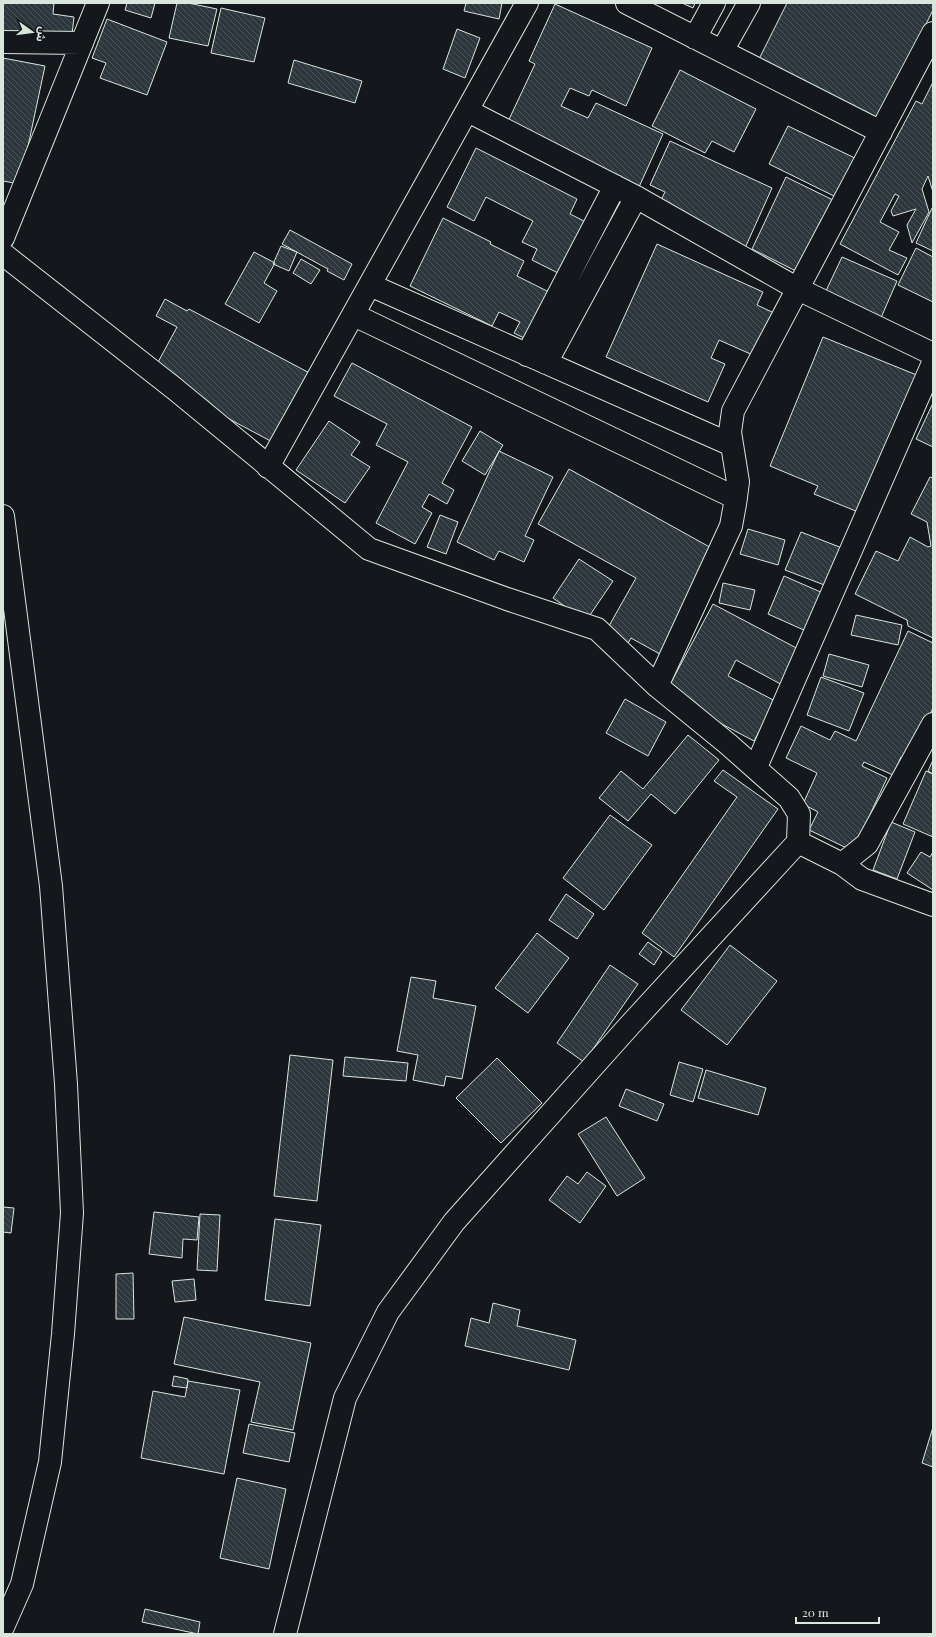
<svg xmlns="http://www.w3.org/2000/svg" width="936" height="1637" font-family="'Playfair Display','Noto Sans Arabic',serif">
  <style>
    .building { fill: url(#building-back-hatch); stroke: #d8e6dc }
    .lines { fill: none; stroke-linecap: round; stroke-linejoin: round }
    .street-casing { stroke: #d8e6dc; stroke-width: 24 }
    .secondary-casing { stroke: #d8e6dc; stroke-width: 24 }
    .street { stroke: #14181c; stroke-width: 22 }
    .secondary { stroke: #14181c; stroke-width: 22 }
  </style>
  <defs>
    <pattern id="building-back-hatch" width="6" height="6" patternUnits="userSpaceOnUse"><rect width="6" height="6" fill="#2c363c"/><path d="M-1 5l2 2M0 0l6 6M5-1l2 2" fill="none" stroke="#4a5358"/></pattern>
  </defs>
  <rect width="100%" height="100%" fill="#14181c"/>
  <path class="building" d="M3 3H54L53 14 74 17 70 52 3 44Z
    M127 3H155L151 18 125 10Z
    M177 3H188L217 9 208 46 169 38Z
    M466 3H502L499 19 464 11Z
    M682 3H695L693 8Z
    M787 3H933V10L876 124 756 65Z
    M555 4 652 48 626 106 592 90 589 96 570 88 561 106 588 118 596 103 663 134 639 187 505 128 535 64 529 61Z
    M221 8 265 18 254 62 211 53Z
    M107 19 167 42 147 95 100 78 106 63 92 58Z
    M457 29 480 38 465 78 443 69Z
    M3 58 45 66 20 184 3 181Z
    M294 60 362 81 355 103 288 83Z
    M680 70 756 109 734 152 712 141 705 153 652 126Z
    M933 82V192L928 176 922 189 929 212 912 243 907 225 916 209 893 216 891 211 899 196 895 194 880 222 899 232 889 250 907 258 898 275 840 244 916 101 922 104Z
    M788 126 859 160 840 199 769 164Z
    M670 141 772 188 745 248 657 208 665 192 650 185Z
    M476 148 577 199 570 214 592 225 566 277 532 260 537 249 522 242 533 221 486 197 474 221 447 207Z
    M786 177 835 201 826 221 822 218 796 271 752 249Z
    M932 208H933V251L916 243Z
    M443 218 491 242 490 244 524 261 517 276 549 292 526 339 514 333 520 322 499 312 492 326 410 286Z
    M290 230 352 264 344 280 327 271 328 269 282 244Z
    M657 244 763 292 757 305 774 313 755 356 719 340 711 358 725 364 708 402 606 357Z
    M281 246 297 252 289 271 273 264Z
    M916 248 933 257V302L898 285Z
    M254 252 275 263 264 283 277 291 259 323 225 304Z
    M842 257 897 281 880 320 824 295Z
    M301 259 320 270 311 284 293 273Z
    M165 299 187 311 189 309 317 377 280 446 150 377 177 327 156 316Z
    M823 337 924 378 868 516 814 494 818 486 770 466Z
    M352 363 472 427 442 483 454 490 447 504 429 494 422 507 432 513 415 544 376 523 408 462 376 445 387 424 334 396Z
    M933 403V447L916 439Z
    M329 421 360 442 351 455 370 467 345 503 296 470Z
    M480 431 503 445 485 475 462 461Z
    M499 451 553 477 525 536 534 540 524 562 499 551 494 560 457 542Z
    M569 469 724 555 667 658 631 638 627 645 605 633 636 578 538 524Z
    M930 477 933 478V638L908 626 907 620 855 594 876 551 898 561 910 537 928 547 931 546 927 522 911 514Z
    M440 515 458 522 446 554 427 547Z
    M748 529 785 540 778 565 740 554Z
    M801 532 842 548 827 586 785 570Z
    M579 559 613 581 586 621 553 598Z
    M784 576 823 593 806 631 768 614Z
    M723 583 755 590 750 610 719 603Z
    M713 604 804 652 786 687 736 660 728 676 775 701 754 741 701 713 703 709 667 690Z
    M856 615 902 625 898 645 851 635Z
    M908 631 933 643V708L908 761 901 757 893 775 864 762 862 766 887 778 853 851 809 830 818 812 803 804 817 773 786 758 801 726 830 740 835 731 856 741Z
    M829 654 869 665 862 687 823 676Z
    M821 677 864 693 849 731 807 715Z
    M625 699 666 722 648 756 606 733Z
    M688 735 719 760 675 814 651 794 628 821 599 798 621 771 643 789Z
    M933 760V774L928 771Z
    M723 770 778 809 674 957 642 933 737 797 714 781Z
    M926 771 933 774V837L903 824Z
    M610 815 652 845 604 910 563 878Z
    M891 822 915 832 897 879 873 870Z
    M921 852 930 857 933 852V890L907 873Z
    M566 894 594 914 577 939 549 920Z
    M537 933 569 958 528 1013 495 988Z
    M648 942 662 952 654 965 639 954Z
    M730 945 777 981 727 1045 681 1010Z
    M610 965 638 984 584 1062 557 1043Z
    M411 977 436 981 433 998 476 1006 462 1079 446 1076 444 1086 413 1080 418 1055 397 1051Z
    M290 1055 333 1060 317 1201 274 1196Z
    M345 1057 408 1063 406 1081 343 1076Z
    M497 1058 542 1103 501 1143 456 1098Z
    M679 1062 703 1069 693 1102 670 1095Z
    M706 1070 766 1088 758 1115 698 1098Z
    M626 1089 664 1104 657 1121 619 1106Z
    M606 1117 645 1178 617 1196 578 1134Z
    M587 1172 606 1186 580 1223 549 1200 567 1176 578 1184Z
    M3 1207 14 1208 11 1233 3 1232Z
    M154 1212 199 1217 197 1240 183 1239 182 1258 149 1254Z
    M200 1214 220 1215 217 1271 197 1270Z
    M275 1219 321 1225 310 1306 265 1300Z
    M133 1273 134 1319H116V1274Z
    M194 1279 196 1300 175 1302 172 1281Z
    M493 1303 520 1310 517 1326 576 1340 569 1370 465 1346 471 1318 489 1323Z
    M184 1317 311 1343 293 1430 251 1422 260 1382 174 1364Z
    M174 1376 188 1379 187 1388 172 1386Z
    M188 1381 240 1390 224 1474 141 1458 153 1391 185 1397Z
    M249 1424 295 1433 289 1462 243 1453Z
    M933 1427V1467L922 1463Z
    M237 1478 286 1489 269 1569 220 1558Z
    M145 1609 200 1622 198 1634 142 1622Z"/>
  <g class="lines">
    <g class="street-casing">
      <path id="street" d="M627 3 881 132
        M695 38 714 3
        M3 42 82 43
        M722 51 749 3
        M468 111 636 197 798 289 933 354
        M3 238 98 3
        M3 254 175 389 369 549 507 599 597 629 657 686 728 744 789 798 799 814 798 842 629 1026 454 1222 388 1312 345 1398 285 1634
        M370 285 732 445
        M354 315 736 498
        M527 355 615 186
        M546 363 636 197
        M268 467 527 3
        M657 686 731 526 735 504 738 482 730 432 733 411 933 33
        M756 767 933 363
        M798 842 842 864 862 879 933 905
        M842 864 867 844 933 724"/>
    </g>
    <g class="secondary-casing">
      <path id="secondary" d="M3 516 51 886 66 1084 72 1213 63 1334 50 1462 22 1584 3 1627"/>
    </g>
    <use href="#street" class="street"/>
    <use href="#secondary" class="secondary"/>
  </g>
  <rect width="936" height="1637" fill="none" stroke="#d8e6dc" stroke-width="8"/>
  <g transform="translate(32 32) rotate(104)" stroke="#14181c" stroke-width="3" paint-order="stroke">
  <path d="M0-3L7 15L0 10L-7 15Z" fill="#d8e6dc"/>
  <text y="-6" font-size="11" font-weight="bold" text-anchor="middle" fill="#d8e6dc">ش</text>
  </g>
  <path d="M796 1617v6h83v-6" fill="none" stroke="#d8e6dc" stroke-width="2"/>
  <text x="802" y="1617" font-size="12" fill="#d8e6dc" stroke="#14181c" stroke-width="3" paint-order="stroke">20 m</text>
</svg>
